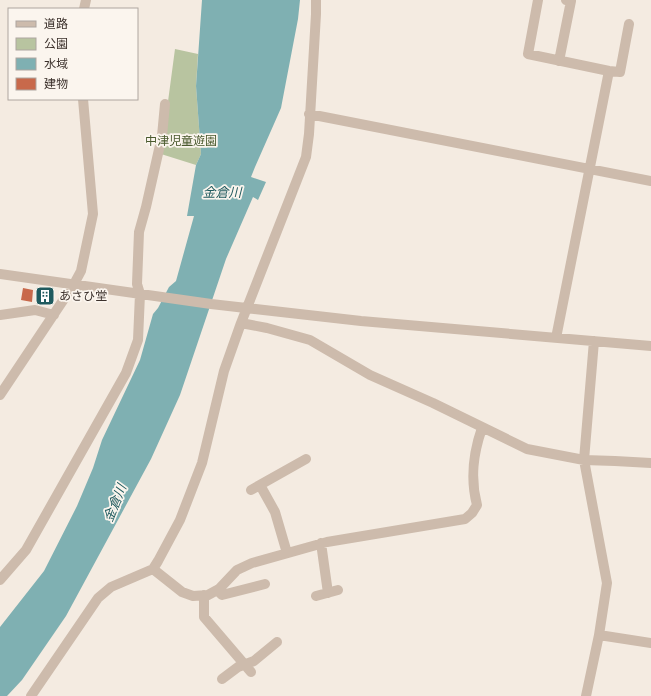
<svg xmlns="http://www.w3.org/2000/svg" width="651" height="696" font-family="'DM Sans','Noto Sans JP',sans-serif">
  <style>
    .green { fill: #b8c4a0 }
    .water { fill: #7fb0b2 }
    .building { fill: #c8694b }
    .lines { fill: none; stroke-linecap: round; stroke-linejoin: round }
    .minor { stroke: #cdbbac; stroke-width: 10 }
    .labels { text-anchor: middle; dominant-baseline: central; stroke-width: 3.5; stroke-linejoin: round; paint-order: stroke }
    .park-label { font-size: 12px; fill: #4a5a2e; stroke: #fbf5ee }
    .poi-label { font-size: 12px; fill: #3b302b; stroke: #fbf5ee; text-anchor: start }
    .water-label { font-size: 13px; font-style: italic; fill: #1f5a5e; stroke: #fbf5ee }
  </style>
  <rect width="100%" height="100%" fill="#f4ebe1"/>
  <path class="green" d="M175 49 198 54 196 86 201 154 196 165 161 154Z"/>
  <path class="water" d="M202 0H300L298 19 281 108 255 167 251 177 266 182 258 200 253 197 226 259 180 395 151 459 66 616 22 680 7 696H0V627L44 571 77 506 93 468 102 440 140 360 153 314 158 308 169 287 176 281 194 216H187L196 165 201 154 196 86Z"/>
  <path class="building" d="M23 288 33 290 32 302 21 300Z
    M38 289 54 291 52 303 36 300Z"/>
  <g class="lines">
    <path class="minor" d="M316 0V14L309 134 306 157 241 323 267 328 310 340 370 375 433 403 527 449 584 460 615 461 651 463
      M538 0 528 54 609 71 620 72 629 24
      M84 9 86 0
      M559 61 571 1 566 0
      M309 114 651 181
      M0 274 211 304 361 321 651 346
      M0 315 35 310 54 315
      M556 338 609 71
      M0 395 74 284 81 271 93 214 83 99
      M260 485 275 512 287 553
      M251 490 306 459
      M321 543 328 593
      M153 569 182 592 193 596 208 595 219 589 237 570 252 563 327 542 465 519 472 513 477 505C470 478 473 454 482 428
      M0 580 26 550 126 373 138 340 140 294 137 284 139 232 146 207 162 136 165 104
      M217 590 222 595 265 584
      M204 595V617L251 672
      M316 596 338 590
      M599 635 651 643
      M222 679 238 667 254 661 277 642
      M31 696 98 598 111 587 153 569 158 561 180 520 202 463 224 371 241 323
      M586 696 599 635 607 583 584 460 594 341"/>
  </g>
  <defs>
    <g id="building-square" transform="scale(1)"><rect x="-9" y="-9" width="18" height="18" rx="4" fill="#1f5a5e" stroke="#fbf5ee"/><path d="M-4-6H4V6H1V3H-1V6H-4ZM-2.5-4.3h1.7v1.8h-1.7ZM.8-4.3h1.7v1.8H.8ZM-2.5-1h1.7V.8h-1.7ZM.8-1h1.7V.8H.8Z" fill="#fff"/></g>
  </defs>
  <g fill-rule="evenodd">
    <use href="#building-square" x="45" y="296"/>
  </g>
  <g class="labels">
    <g class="park-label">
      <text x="181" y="141">中津児童遊園</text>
    </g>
    <g class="poi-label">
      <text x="59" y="296">あさひ堂</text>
    </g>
    <g class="water-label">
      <text x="222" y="192">金倉川</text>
      <text transform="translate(115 503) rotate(-68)">金倉川</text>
    </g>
  </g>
  <rect x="8" y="8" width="130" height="92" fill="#fbf5ee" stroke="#aea6a0"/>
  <rect x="16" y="21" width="20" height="6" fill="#cdbbac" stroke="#aea6a0"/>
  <text x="44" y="28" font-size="12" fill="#3b302b">道路</text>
  <rect x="16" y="38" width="20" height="12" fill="#b8c4a0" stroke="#aea6a0"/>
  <text x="44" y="48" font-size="12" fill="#3b302b">公園</text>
  <rect x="16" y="58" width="20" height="12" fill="#7fb0b2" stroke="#aea6a0"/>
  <text x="44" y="68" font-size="12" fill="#3b302b">水域</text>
  <rect x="16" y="78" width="20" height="12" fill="#c8694b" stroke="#aea6a0"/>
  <text x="44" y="88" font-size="12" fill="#3b302b">建物</text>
</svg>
